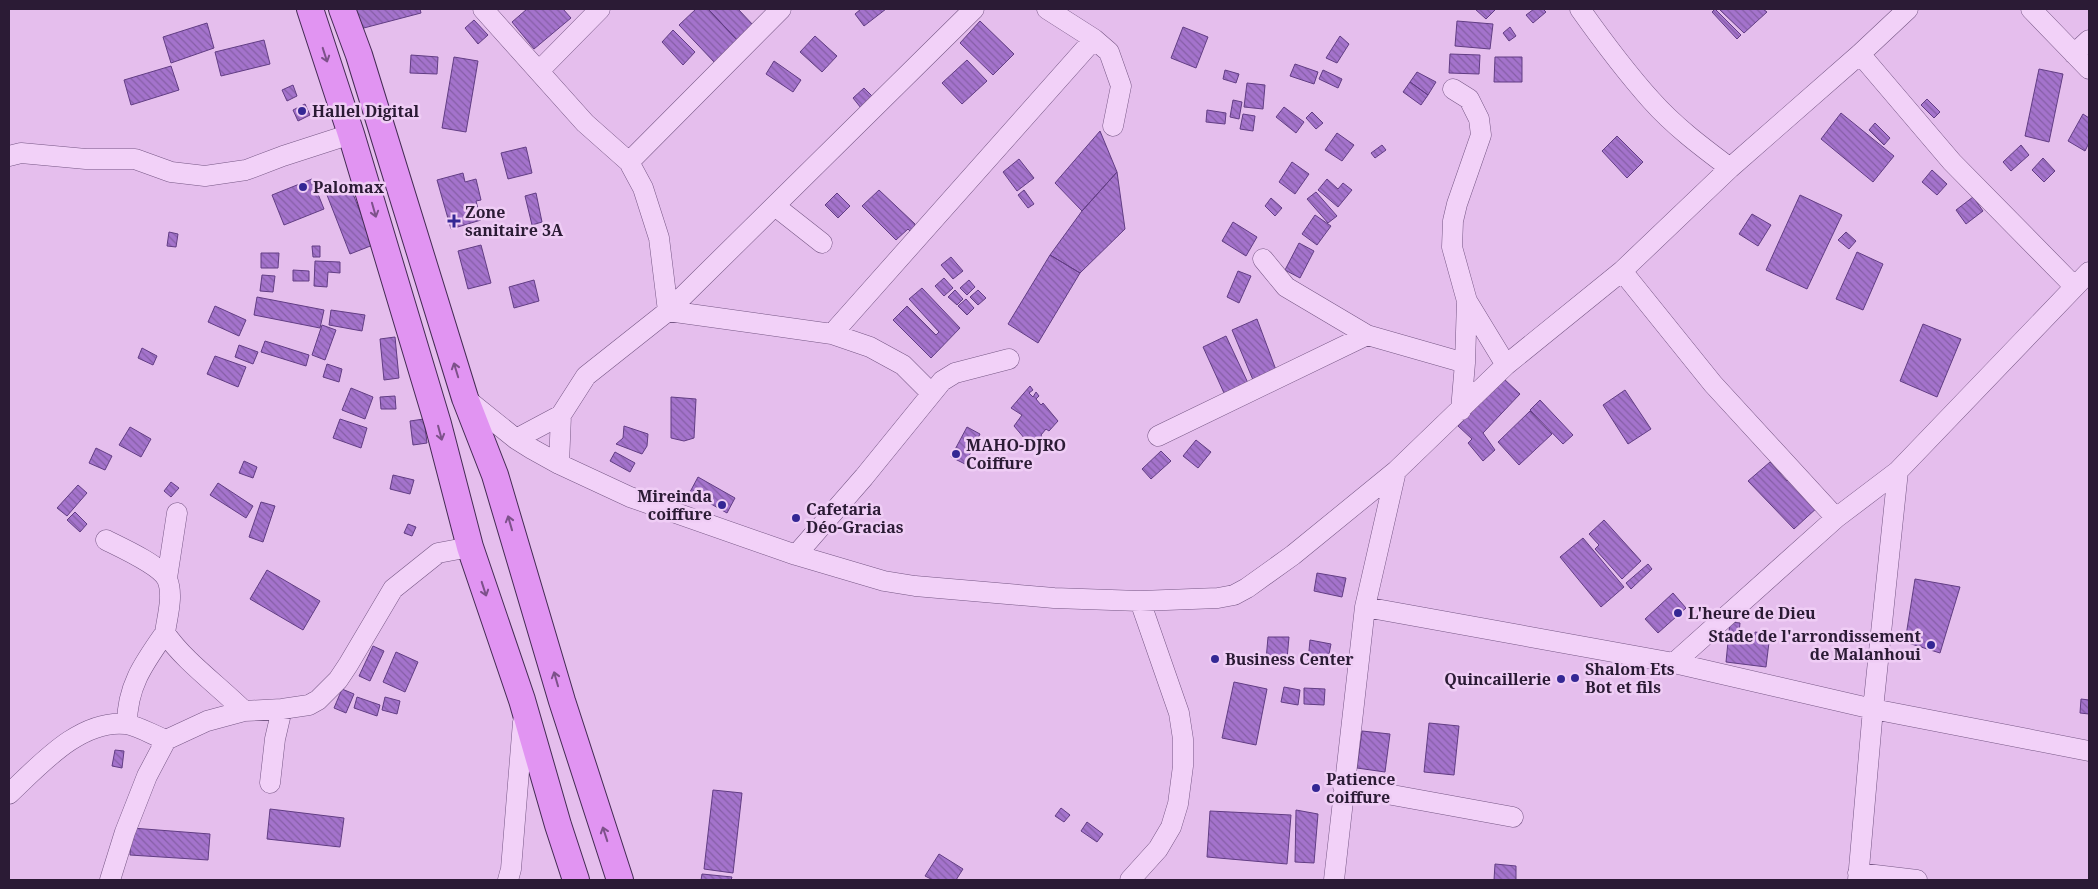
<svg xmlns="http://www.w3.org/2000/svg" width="2098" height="889" font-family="'Noto Serif',serif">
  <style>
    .building { fill: url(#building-back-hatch); stroke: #623d84 }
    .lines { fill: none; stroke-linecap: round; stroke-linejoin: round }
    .minor-casing { stroke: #765785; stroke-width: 21 }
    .major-casing { stroke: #432b53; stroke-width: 28 }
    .minor { stroke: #f2d1f8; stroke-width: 20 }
    .major { stroke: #e194f2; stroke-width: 26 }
    .oneway { stroke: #7d518a }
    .poi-dot { fill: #342794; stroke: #efcdf5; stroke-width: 2 }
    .labels { text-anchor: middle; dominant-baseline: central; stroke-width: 5; stroke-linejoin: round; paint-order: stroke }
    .poi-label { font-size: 16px; font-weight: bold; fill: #2b1b35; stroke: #efcdf5; text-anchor: start }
  </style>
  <defs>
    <pattern id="building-back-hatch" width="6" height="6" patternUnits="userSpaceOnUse" patternTransform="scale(1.25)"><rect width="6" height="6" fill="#a473cc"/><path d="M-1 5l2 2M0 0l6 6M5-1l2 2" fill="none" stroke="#865ea6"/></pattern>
  </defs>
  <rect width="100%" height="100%" fill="#e5beed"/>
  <path class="building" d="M360 9H420L421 13 360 29 355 10Z
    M527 9H563L571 18 534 49 512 22Z
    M696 9H708L738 41 715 63 679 25Z
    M708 9H738L754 26 738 41Z
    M861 9H886L864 26 855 14Z
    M1475 9H1496L1486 19Z
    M1534 9H1543L1546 12 1533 23 1526 15Z
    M1715 9 1741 35 1737 39 1712 12Z
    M1719 9H1763L1767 12 1744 33Z
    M474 20 488 35 478 44 465 28Z
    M980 21 1014 54 993 75 960 43Z
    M1457 21 1493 24 1490 49 1455 46Z
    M207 23 214 48 171 63 163 37Z
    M1183 27 1208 37 1196 68 1171 58Z
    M1510 27 1516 36 1509 41 1503 33Z
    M673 30 695 52 683 65 662 42Z
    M815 36 837 56 822 72 800 52Z
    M1340 36 1349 44 1337 63 1326 58Z
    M264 40 270 64 221 76 215 52Z
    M1450 54 1480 55 1479 74 1449 73Z
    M411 55 438 57 437 74 410 73Z
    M454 57 478 61 466 132 442 128Z
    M1495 57H1522V82H1494Z
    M967 60 987 81 962 104 942 83Z
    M774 61 801 80 793 92 766 74Z
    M1295 64 1318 72 1314 84 1290 76Z
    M171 66 179 90 131 105 124 80Z
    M2039 69 2063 74 2049 142 2025 136Z
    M1225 70 1239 74 1236 83 1223 79Z
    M1323 70 1342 79 1338 88 1319 79Z
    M1417 72 1436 82 1428 95 1410 82Z
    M1410 82 1428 95 1421 105 1403 92Z
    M1247 83 1265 85 1263 109 1244 107Z
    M293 85 297 96 287 101 282 90Z
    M864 88 873 97 861 108 853 98Z
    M1927 99 1940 112 1934 118 1921 105Z
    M1233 100 1242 102 1239 119 1230 117Z
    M305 104 310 115 298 121 293 110Z
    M1284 107 1304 122 1296 133 1276 117Z
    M1207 110 1226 113 1225 124 1206 122Z
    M1312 112 1323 123 1316 129 1306 118Z
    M1841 113 1894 156 1873 182 1821 139Z
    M1243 114 1255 116 1253 131 1240 129Z
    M2083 114 2089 118V143L2085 151 2068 141Z
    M1875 123 1890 138 1884 145 1869 130Z
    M1100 131 1117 172 1082 211 1055 183Z
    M1337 133 1354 145 1342 161 1325 150Z
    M1617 136 1643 162 1627 178 1602 151Z
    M1382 145 1386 150 1375 158 1371 153Z
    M2021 145 2029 155 2011 171 2003 162Z
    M526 147 532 173 508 179 501 153Z
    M2043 158 2055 171 2044 182 2032 170Z
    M1019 159 1034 178 1017 191 1003 172Z
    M1292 162 1309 174 1295 194 1279 182Z
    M1932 170 1947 184 1937 195 1922 182Z
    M1117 172 1125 229 1080 273 1050 255 1082 211Z
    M463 173 465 182 476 179 481 200 476 201 481 220 451 229 437 180Z
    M312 179 324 209 284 225 272 195Z
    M1327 179 1338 189 1343 183 1352 190 1338 207 1318 190Z
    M350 186 373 245 350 254 327 195Z
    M879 190 915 224 914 227 910 231 908 229 896 240 862 206Z
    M1024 190 1034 204 1028 208 1018 195Z
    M1316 192 1337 216 1328 223 1307 199Z
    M536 193 542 222 532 225 525 196Z
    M837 193 850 206 838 218 825 205Z
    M1800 195 1842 215 1807 289 1766 270Z
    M1973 197 1983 211 1966 224 1956 210Z
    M1271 198 1282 208 1275 216 1265 206Z
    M1752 214 1771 225 1758 246 1739 234Z
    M1315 215 1331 226 1317 245 1302 234Z
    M1233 222 1257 237 1246 256 1222 241Z
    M169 232 178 234 176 247 167 246Z
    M1846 232 1856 241 1849 249 1838 240Z
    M1299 243 1314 251 1300 278 1285 270Z
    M481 245 491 283 468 289 458 251Z
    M312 246H320V257H313Z
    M1857 252 1883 264 1863 310 1836 299Z
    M261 253H279L278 268H261Z
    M1050 255 1080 273 1038 343 1008 324Z
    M951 257 963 271 953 279 941 265Z
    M315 261 340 262V273L328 272 327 287 314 286Z
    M293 270 309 271V281H293Z
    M1238 271 1251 276 1239 303 1227 297Z
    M262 275 275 276 273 292 260 291Z
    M944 278 953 288 944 296 935 286Z
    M534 280 539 301 514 308 509 287Z
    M969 280 975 287 967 295 960 288Z
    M922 288 960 328 931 358 893 320 907 306 936 335 939 332 909 299Z
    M955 290 963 299 957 305 948 297Z
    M978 290 986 298 978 305 970 297Z
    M257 297 324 310 320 328 254 315Z
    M966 299 974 308 967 315 958 306Z
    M215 306 246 320 239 336 208 322Z
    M331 310 365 315 362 331 329 325Z
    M1257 319 1276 370 1253 380 1232 330Z
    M1923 324 1961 339 1937 397 1900 381Z
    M322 325 336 330 325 360 312 355Z
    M1226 336 1248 383 1224 393 1203 347Z
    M395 337 399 378 384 380 380 339Z
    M265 341 309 355 306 366 261 352Z
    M239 345 258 352 253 364 235 357Z
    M142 348 157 356 153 365 138 358Z
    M215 356 246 367 238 387 207 374Z
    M327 364 342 369 339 382 323 377Z
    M1503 378 1520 394 1483 433 1495 450 1483 461 1468 443 1472 439 1458 426Z
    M1030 386 1033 390 1029 393 1033 397 1036 392 1039 396 1036 399 1041 405 1043 403 1058 421 1049 431 1046 429 1041 435 1043 439 1034 443 1025 439 1014 426 1022 415 1011 408Z
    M351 388 373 397 365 419 342 410Z
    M1625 390 1651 429 1628 444 1603 405Z
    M395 396 396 409H381L380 397Z
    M671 397 696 399 694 438 684 441 671 438Z
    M1540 400 1573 435 1563 444 1530 410Z
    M1530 411 1552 434 1519 465 1498 442Z
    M340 419 367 428 361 448 333 438Z
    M424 419 427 443 413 445 410 421Z
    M624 426 648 434 647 446 642 454 616 444 623 438Z
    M130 427 151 439 141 457 119 445Z
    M967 427 980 434 965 464 951 457Z
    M1196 440 1211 452 1198 468 1183 456Z
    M96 448 112 456 105 470 89 463Z
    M1161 451 1171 461 1151 479 1142 469Z
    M615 452 635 463 630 472 610 461Z
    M244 461 257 467 253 478 239 473Z
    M1770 462 1787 481 1791 477 1819 506 1794 529 1748 481Z
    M393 475 414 480 410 494 390 489Z
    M698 477 735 498 727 513 690 492Z
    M171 482 179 488 171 497 164 491Z
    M218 483 253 506 246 518 210 495Z
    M78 485 87 493 67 516 57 508Z
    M261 502 275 506 263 542 249 537Z
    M75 512 87 524 80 532 67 520Z
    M1604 520 1641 561 1622 579 1595 549 1599 545 1589 534Z
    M408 524 416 527 412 536 404 533Z
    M1583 538 1624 587 1601 607 1560 557Z
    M1648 564 1652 569 1631 589 1626 583Z
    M267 570 320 601 303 630 250 599Z
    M1317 573 1346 578 1342 597 1314 591Z
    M1915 579 1960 587 1940 653 1905 642Z
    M1673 593 1686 608 1658 633 1645 619Z
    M1730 622 1740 623 1739 633 1755 635V632L1770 634 1766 667 1726 662Z
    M1268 637H1289L1287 659 1266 660Z
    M1310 640 1331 644 1327 664 1308 661Z
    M373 646 384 651 370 681 359 676Z
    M396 652 418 662 405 692 383 682Z
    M1234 682 1267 689 1256 745 1222 738Z
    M1284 687 1300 690 1298 705 1281 702Z
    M1304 688 1325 689 1324 705 1304 704Z
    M342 689 354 694 346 713 334 708Z
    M357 697 380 705 377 716 354 708Z
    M385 697 400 701 397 714 382 710Z
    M2081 699 2089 700V714L2080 713Z
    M1429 723 1459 726 1454 775 1424 772Z
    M1362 731 1390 734 1385 772 1357 768Z
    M115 750 124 751 122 768 112 766Z
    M713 790 742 793 733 873 704 869Z
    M1061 808 1070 815 1064 822 1055 816Z
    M270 809 344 818 340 847 267 839Z
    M1296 810 1318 814 1314 863 1295 862Z
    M1210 811 1291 815 1287 864 1207 857Z
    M1087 822 1103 834 1097 842 1081 831Z
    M132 828 210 834 208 860 130 855Z
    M939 854 963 869 956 880H933L925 876Z
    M1495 864 1516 866V880H1494Z
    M702 874 732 877 731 880H701Z"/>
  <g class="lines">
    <g class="minor-casing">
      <path id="minor" d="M483 9 585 123 629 162 643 188 659 238 668 311 832 334 870 347 903 365 931 393
        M1047 9 1094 39 1109 52 1121 86 1113 126
        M1580 9C1602 40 1625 71 1651 100 1674 126 1702 147 1730 168
        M2031 9 2089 69
        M1860 54 1952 162 2074 286
        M2074 54 2089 40
        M539 71 600 9
        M1453 89 1469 99 1479 119 1481 135 1457 204 1453 221 1452 247 1467 301 1465 363 1461 410
        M9 156 21 153 86 159H135L171 172 205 176 246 170 283 156 351 134
        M629 162 781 9
        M775 206 822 243
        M1622 271 1713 384 1836 518
        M1467 301 1506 365
        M832 334 1094 39
        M1367 335 1465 363
        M465 398 516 439 532 449 559 464 630 497 796 555 884 581 915 586 1054 598 1140 601 1218 598 1234 595 1247 588 1293 555 1396 471 1506 365 1622 271 1730 168 1860 54 1908 9
        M1158 436 1367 335 1286 287 1263 259
        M516 439 561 415
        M559 464 561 415 586 376 668 311 974 9
        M106 540C120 547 160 565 167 579 174 595 167 617 165 633 184 661 219 686 244 711
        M796 555 864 477 942 381 955 373 1009 359
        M167 578 177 513
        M1365 607 1674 663 1873 709 2089 751
        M1674 663 1836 518 1898 471 2089 272
        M127 724C127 686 144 663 165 633
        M270 783 275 739 282 709
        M1343 786 1513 817
        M9 794C40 765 80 719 126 724 138 726 153 735 166 740
        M1858 873 1917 880
        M110 880 125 832 147 776 166 740 207 721 244 711 282 709 309 705 318 700 338 680 348 665 393 589 438 553 470 547
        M508 880 511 869 523 722
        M1130 880 1158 849 1171 827 1178 804 1183 766V739L1179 713 1140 601
        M1334 880 1365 607 1396 471
        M1858 880 1873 709 1898 471"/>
    </g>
    <g class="major-casing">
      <path id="major" d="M310 9 351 134 438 424 470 547 522 700 558 825 576 880
        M342 9 359 55 465 398 495 475 562 701 620 880"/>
    </g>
    <use href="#minor" class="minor"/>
    <use href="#major" class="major"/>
  </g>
  <defs><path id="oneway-shaft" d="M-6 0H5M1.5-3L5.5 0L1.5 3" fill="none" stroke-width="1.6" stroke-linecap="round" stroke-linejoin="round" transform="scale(1.25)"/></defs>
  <g class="oneway">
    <use href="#oneway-shaft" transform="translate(325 55) rotate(72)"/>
    <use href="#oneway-shaft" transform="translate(374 210) rotate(74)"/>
    <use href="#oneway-shaft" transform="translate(456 370) rotate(-107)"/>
    <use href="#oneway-shaft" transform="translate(440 433) rotate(75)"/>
    <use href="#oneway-shaft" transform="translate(510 523) rotate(-106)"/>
    <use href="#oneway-shaft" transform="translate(484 589) rotate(72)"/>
    <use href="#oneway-shaft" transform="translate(556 679) rotate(-106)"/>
    <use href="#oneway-shaft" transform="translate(605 834) rotate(-108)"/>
  </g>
  <g class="poi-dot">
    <circle cx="302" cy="111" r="5"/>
    <circle cx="303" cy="187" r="5"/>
    <path d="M451.5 213.5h5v5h5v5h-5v5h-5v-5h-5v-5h5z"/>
    <circle cx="956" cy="454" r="5"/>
    <circle cx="722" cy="505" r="5"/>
    <circle cx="796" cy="518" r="5"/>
    <circle cx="1678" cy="613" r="5"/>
    <circle cx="1931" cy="645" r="5"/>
    <circle cx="1215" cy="659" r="5"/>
    <circle cx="1575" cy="678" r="5"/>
    <circle cx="1561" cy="679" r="5"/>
    <circle cx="1316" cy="788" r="5"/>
  </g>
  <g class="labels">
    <g class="poi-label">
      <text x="312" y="111">Hallel Digital</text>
      <text x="313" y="187">Palomax</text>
      <text x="465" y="212">Zone<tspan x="465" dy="18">sanitaire 3A</tspan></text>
      <text x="966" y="445">MAHO-DJRO<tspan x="966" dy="18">Coiffure</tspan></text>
      <text x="712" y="496" text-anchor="end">Mireinda<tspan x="712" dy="18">coiffure</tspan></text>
      <text x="806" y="509">Cafetaria<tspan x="806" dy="18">Déo-Gracias</tspan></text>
      <text x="1688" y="613">L'heure de Dieu</text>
      <text x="1921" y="636" text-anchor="end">Stade de l'arrondissement<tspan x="1921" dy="18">de Malanhoui</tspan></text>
      <text x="1225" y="659">Business Center</text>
      <text x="1585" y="669">Shalom Ets<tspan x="1585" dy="18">Bot et fils</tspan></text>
      <text x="1551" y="679" text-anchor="end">Quincaillerie</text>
      <text x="1326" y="779">Patience<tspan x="1326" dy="18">coiffure</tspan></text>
    </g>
  </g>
  <rect width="2098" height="889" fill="none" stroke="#2b1b35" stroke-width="20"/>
</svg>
